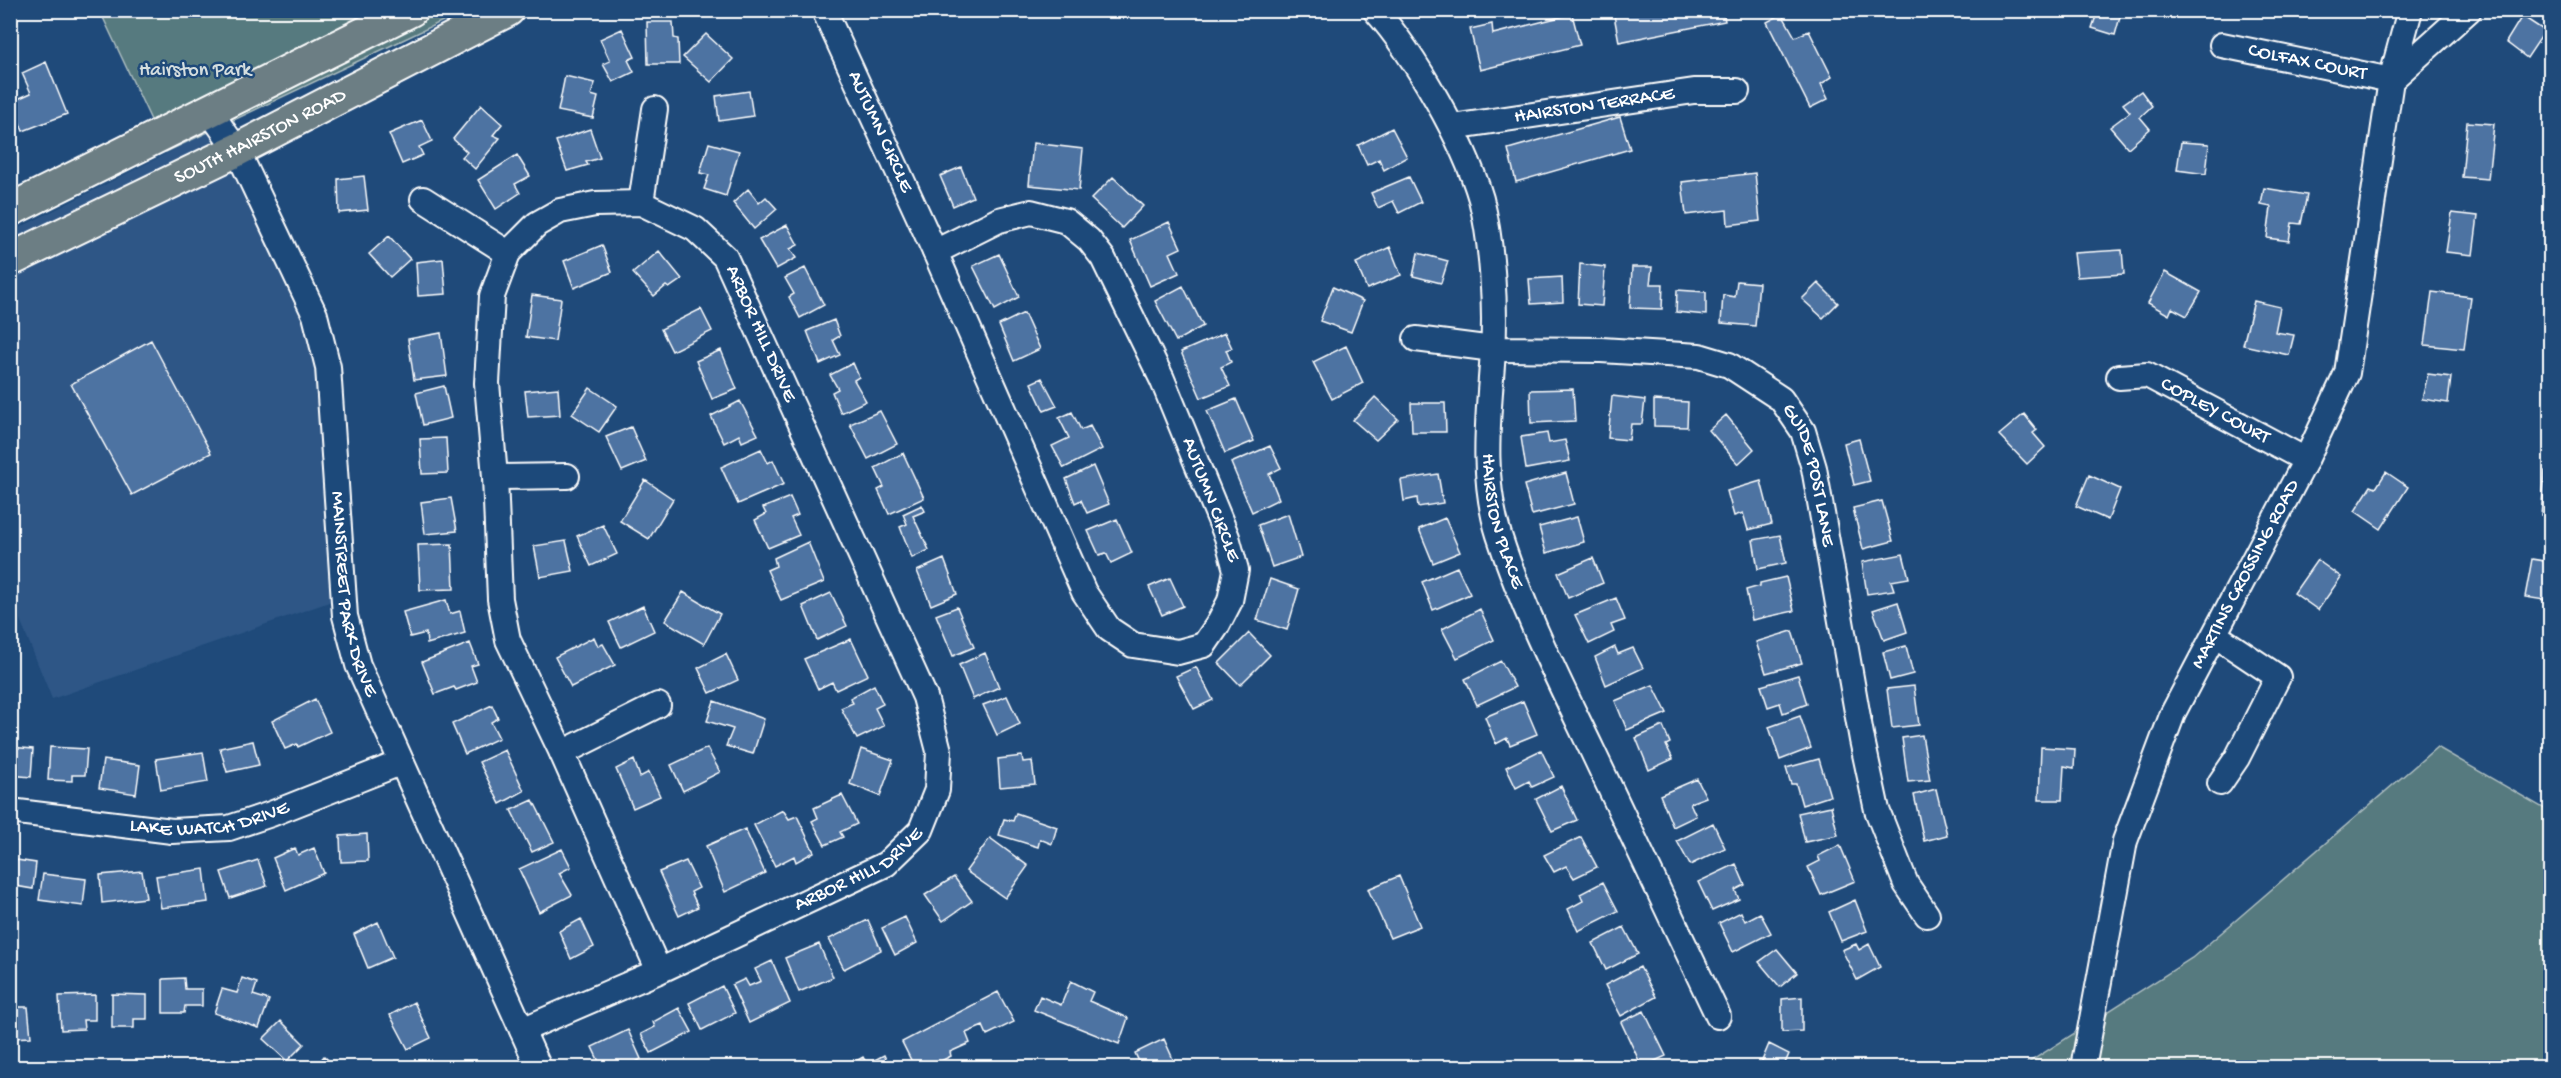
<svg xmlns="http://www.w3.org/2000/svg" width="2561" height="1078" font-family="'Gochi Hand',sans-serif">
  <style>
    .built { fill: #2d5686 }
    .green { fill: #577a7f; stroke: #abbcbf; stroke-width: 1.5 }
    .building { fill: #4e73a2; stroke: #fff; stroke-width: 1.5 }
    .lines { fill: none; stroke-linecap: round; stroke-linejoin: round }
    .minor-casing { stroke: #fff; stroke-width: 28 }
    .major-casing { stroke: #fff; stroke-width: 36 }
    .minor { stroke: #1f4a7a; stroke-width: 24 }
    .major { stroke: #6c7e84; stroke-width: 32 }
    .labels { text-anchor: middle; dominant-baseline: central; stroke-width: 5; stroke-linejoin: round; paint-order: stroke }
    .street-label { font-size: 20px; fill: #fff; stroke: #1f4a7a }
    .park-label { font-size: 20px; fill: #d5dedf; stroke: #1f4a7a }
  </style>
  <rect width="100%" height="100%" fill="#1f4a7a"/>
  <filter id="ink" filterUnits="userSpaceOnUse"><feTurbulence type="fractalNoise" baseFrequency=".0167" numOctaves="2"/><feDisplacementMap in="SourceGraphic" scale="12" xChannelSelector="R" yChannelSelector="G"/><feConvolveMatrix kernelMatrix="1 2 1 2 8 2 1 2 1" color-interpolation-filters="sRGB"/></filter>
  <g filter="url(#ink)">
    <path class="built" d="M229 122 324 375 355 593 52 699 11 597V232Z"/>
    <path class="green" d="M100 11H464L166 152Z
      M2437 747 2550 812V1067L2020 1068 2192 958Z"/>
    <path class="building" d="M1613 10H1723L1725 21 1619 42Z
      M2098 10H2122L2115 35 2092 28Z
      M1572 14 1580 45 1480 70 1470 29 1492 24 1493 34Z
      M1782 14 1795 37 1809 31 1832 77 1821 84 1828 99 1810 108 1767 22Z
      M2522 16 2545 31 2527 58 2506 42Z
      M647 22H673L674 38 678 39 679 64H648Z
      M622 29 635 57 628 60 634 72 613 82 603 64 610 61 600 39Z
      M706 34 733 59 711 82 683 57Z
      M46 62 67 114 23 131 11 102 31 93 22 73Z
      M565 76 595 83 591 95 598 97 593 118 558 111Z
      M749 91 753 116 719 121 716 96Z
      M2141 91 2152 106 2140 117 2150 129 2128 148 2110 127 2130 112 2123 104Z
      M481 105 502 124 493 135 500 138 475 169 462 157 467 152 453 139Z
      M1620 117 1630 149 1516 182 1508 149Z
      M422 120 432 141 419 147 423 155 402 164 389 134Z
      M2467 122 2494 124 2488 179 2462 177Z
      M1392 128 1407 157 1384 170 1379 159 1367 165 1358 145Z
      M590 129 600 158 586 162 588 165 567 171 556 141Z
      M2181 142 2209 144 2206 174 2177 170Z
      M709 143 739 151 726 196 704 189 709 175 700 173Z
      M1033 143 1083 149 1079 190 1029 185Z
      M517 155 530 176 515 184 520 193 496 209 478 180Z
      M961 167 973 197 953 206 940 176Z
      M1755 173 1760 221 1728 225 1727 210 1686 215 1682 182Z
      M364 176 368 210 339 213 338 179Z
      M1113 177 1143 206 1122 228 1091 199Z
      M1409 177 1421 202 1399 213 1393 201 1378 208 1371 193Z
      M2264 188 2307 195 2301 224 2292 223 2289 241 2267 238 2271 207 2261 205Z
      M748 189 759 203 766 197 777 209 754 229 733 203Z
      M2452 213 2478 216 2473 255 2446 252Z
      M1169 222 1181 248 1170 253 1179 273 1150 286 1130 240Z
      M787 225 798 245 790 249 796 258 776 269 759 240Z
      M389 236 410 259 390 277 369 254Z
      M602 245 612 272 574 288 564 261Z
      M1390 247 1401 275 1367 289 1356 263Z
      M2122 250 2124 274 2077 277 2074 253Z
      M659 251 682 279 669 288 666 286 654 296 633 273Z
      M1418 253 1448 261 1441 283 1413 276Z
      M999 254 1019 297 995 310 973 266Z
      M443 259 446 294 418 296 416 262Z
      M1580 264 1605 267 1602 306 1578 304Z
      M1632 267H1652L1650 284H1663L1662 309 1630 308Z
      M805 268 824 305 800 318 789 297 794 294 785 278Z
      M2165 272 2201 292 2187 316 2172 308 2169 315 2148 303Z
      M1562 277 1563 302 1531 304 1529 279Z
      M1737 281 1759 283 1755 326 1721 323 1723 295 1735 297Z
      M1818 283 1838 303 1823 318 1802 299Z
      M1183 286 1203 326 1176 341 1155 301Z
      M1333 287 1363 301 1351 332 1320 321Z
      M1677 290 1706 292V315L1676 312Z
      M2432 292 2471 297 2464 349 2425 345Z
      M532 295 561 299 555 341 526 337Z
      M2254 301 2280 307 2275 332 2294 335 2289 355 2243 345Z
      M701 309 712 331 672 351 661 329Z
      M1024 313 1040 349 1014 361 999 325Z
      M834 320 840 336 833 340 840 355 820 364 807 331Z
      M441 333 447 376 414 380 408 339Z
      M1225 333 1232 348 1226 350 1231 362 1221 367 1230 386 1201 398 1181 352Z
      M151 340 211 453 132 495 71 384Z
      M1346 346 1363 383 1332 399 1313 362Z
      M721 350 737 389 712 399 696 361Z
      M853 363 859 377 854 380 866 401 841 413 832 392 838 389 830 375Z
      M2428 374 2451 377 2448 403 2422 399Z
      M1042 378 1057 406 1044 411 1031 383Z
      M444 386 451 418 423 425 416 393Z
      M558 388 560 415 528 417 525 391Z
      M590 388 617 406 599 432 572 414Z
      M1573 389 1575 421 1531 423 1530 390Z
      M1612 396 1645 400 1642 424H1631L1629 440 1608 438Z
      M1375 397 1398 419 1376 440 1353 420Z
      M1236 399 1254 441 1225 453 1207 411Z
      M1654 400 1688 402 1687 427 1654 426Z
      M740 401 758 435 742 442 739 435 724 443 711 416Z
      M1411 403H1445L1446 432H1412Z
      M880 411 897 444 868 459 850 424Z
      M1072 412 1081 430 1090 426 1102 449 1064 468 1052 446 1069 438 1059 418Z
      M2024 414 2037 430 2033 433 2045 447 2027 464 1999 435Z
      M1726 415 1754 449 1738 464 1709 430Z
      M631 427 646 461 622 471 606 437Z
      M1547 433 1549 443 1565 440 1570 461 1526 469 1521 437Z
      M446 438 448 473 422 474 420 439Z
      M1859 439 1870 481 1854 485 1844 443Z
      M1270 446 1281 468 1269 474 1279 499 1252 512 1231 463Z
      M761 449 768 463 773 460 784 484 738 504 721 467Z
      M903 453 924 498 889 514 878 490 884 487 875 468Z
      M1093 466 1109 504 1087 513 1081 500 1075 503 1066 479Z
      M2545 471H2550V516L2541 515Z
      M2386 472 2408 487 2381 529 2355 511 2371 486 2376 488Z
      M1566 473 1574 504 1532 515 1524 485Z
      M1438 474 1443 503 1418 507 1417 498 1404 501 1401 480Z
      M2089 475 2120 489 2108 520 2076 506Z
      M645 480 673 499 649 539 620 521Z
      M1761 481 1772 524 1748 530 1743 513 1734 516 1727 491Z
      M790 497 798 515 791 518 799 535 768 548 755 520 766 514 763 508Z
      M451 498 457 531 425 534 421 502Z
      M1882 501 1893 541 1863 549 1853 508Z
      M922 505 925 511 913 516 929 550 912 558 900 527 907 524 903 514Z
      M1288 514 1301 557 1272 567 1258 525Z
      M1577 517 1584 542 1546 553 1539 527Z
      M1445 518 1460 552 1433 563 1419 529Z
      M1117 519 1132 553 1111 563 1106 553 1099 555 1088 531Z
      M603 525 617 554 591 566 577 536Z
      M1780 535 1786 563 1758 569 1753 540Z
      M566 541 573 571 540 577 534 546Z
      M808 542 824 582 781 600 767 570 776 566 774 558Z
      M452 544 454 589 420 590 418 545Z
      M1903 554 1909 578 1891 581 1894 590 1867 594 1862 562Z
      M1593 558 1603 583 1568 598 1558 573Z
      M944 559 957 594 931 605 917 571Z
      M2532 559 2550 562V601L2525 597Z
      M2317 560 2341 577 2318 610 2294 593Z
      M1457 567 1470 594 1433 610 1422 582Z
      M1786 577 1794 611 1752 620 1746 590 1760 586V583Z
      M1170 578 1183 606 1162 615 1149 587Z
      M1270 579 1299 589 1287 630 1257 620Z
      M683 592 720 614 704 644 665 621Z
      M831 593 847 626 817 640 803 606Z
      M1616 598 1625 620 1611 625 1614 632 1589 644 1575 615Z
      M446 600 450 614 460 611 465 633 427 644 426 633 410 637 403 612Z
      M1898 602 1907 632 1884 640 1873 610Z
      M643 606 654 631 621 647 609 622Z
      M957 607 974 647 953 656 936 615Z
      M1480 609 1494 640 1457 658 1442 629Z
      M1792 631 1802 663 1766 673 1756 642Z
      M1249 633 1270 655 1240 685 1219 663Z
      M594 637 598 646 603 644 615 665 571 687 555 657Z
      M851 639 868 675 836 690 832 682 818 689 804 659Z
      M470 643 478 664 471 666 477 682 456 690 454 687 435 694 422 662Z
      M1906 646 1913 674 1890 680 1883 652Z
      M1615 647 1618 654 1633 648 1643 668 1606 685 1595 657Z
      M985 653 999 687 973 699 959 665Z
      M726 654 738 680 710 693 698 668Z
      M1501 661 1515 687 1477 705 1465 679Z
      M1196 667 1213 700 1194 709 1176 676Z
      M1798 675 1807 704 1783 713 1780 703 1768 707 1761 686Z
      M874 685 883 704 875 708 884 726 857 739 841 708 853 703 850 698Z
      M1653 685 1667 713 1627 730 1615 701Z
      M1914 686 1919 725 1892 728 1887 689Z
      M1007 696 1020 724 997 735 983 705Z
      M315 699 330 732 298 747 297 744 285 749 272 721Z
      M714 701 764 719 753 754 726 746 733 729 707 721Z
      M1523 701 1537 734 1510 745 1507 738 1496 744 1485 717Z
      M492 705 498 718 491 722 499 738 465 754 452 724Z
      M1800 716 1811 748 1780 760 1769 727Z
      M1663 726 1670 743 1666 745 1673 759 1649 770 1636 738Z
      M1922 735 1930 780 1908 782 1902 738Z
      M253 741 259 765 227 772 220 748Z
      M10 747 33 749 31 777 10 775Z
      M50 747 87 749 85 775H72V781L48 780Z
      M2041 747 2075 749 2074 768 2064 766 2062 800H2039Z
      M707 748 720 772 683 791 671 765Z
      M861 749 893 760 880 796 850 784Z
      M505 750 524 791 500 804 479 762Z
      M1541 750 1554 777 1532 787 1529 781 1516 788 1506 767Z
      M203 752 208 782 161 790 156 759Z
      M1022 756 1023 762 1032 761 1035 784 1000 787 998 759Z
      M1819 759 1830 796 1802 805 1796 784H1791L1786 768Z
      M103 760 140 765 136 794 99 788Z
      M634 760 640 777 649 772 660 796 633 808 616 769Z
      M1697 779 1706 797 1690 803 1696 816 1673 827 1660 795Z
      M1561 786 1577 820 1552 831 1536 799Z
      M1936 789 1947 835 1924 841 1914 795Z
      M842 795 857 824 840 832 843 837 825 845 812 821 818 818 814 808Z
      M533 800 554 842 532 852 511 810Z
      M1831 806 1838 835 1805 842 1798 813Z
      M783 810 789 819 797 816 814 852 796 862 794 856 775 866 754 825Z
      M1016 813 1057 827 1052 844 1040 839 1038 847 999 835 1004 819 1013 821Z
      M1713 823 1725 848 1690 865 1677 841Z
      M745 829 765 873 725 892 706 846Z
      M367 834 368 861 341 862 340 836Z
      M1581 837 1597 867 1574 878 1566 866 1554 872 1544 855Z
      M990 838 1028 866 1005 898 966 871Z
      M1840 845 1855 881 1821 895 1808 867 1820 861 1818 856Z
      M295 848 298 855 314 848 324 873 286 890 273 858Z
      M562 849 571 867 559 873 572 895 539 912 519 869Z
      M10 859 36 863 33 889 10 885Z
      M258 860 267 886 230 898 221 872Z
      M686 861 699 888 691 892 698 907 679 916 659 872Z
      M1736 864 1745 885 1735 890 1739 899 1712 911 1698 882Z
      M204 869 208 902 161 908 156 876Z
      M142 871 146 898 102 903 100 875Z
      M43 874 86 879 83 906 39 900Z
      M1399 876 1420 926 1390 938 1368 889Z
      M954 877 972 901 943 921 925 895Z
      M1603 882 1618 911 1578 931 1568 909 1583 901 1580 894Z
      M1855 900 1867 931 1841 941 1829 912Z
      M1741 912 1745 921 1760 913 1771 933 1733 952 1719 923Z
      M905 917 917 943 895 955 882 928Z
      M581 919 594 947 571 959 559 931Z
      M868 920 881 950 844 969 829 939Z
      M378 922 393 957 368 968 354 934Z
      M1624 927 1638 954 1606 970 1593 943Z
      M819 944 833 977 799 992 785 958Z
      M1856 944 1859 950 1869 944 1880 967 1857 980 1842 950Z
      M1777 949 1797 973 1780 987 1759 962Z
      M772 961 790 1003 749 1023 732 985 745 979 749 986 761 981 755 969Z
      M1640 967 1656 997 1621 1016 1605 985Z
      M184 978 185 989H202V1006H185L184 1013H163V979Z
      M242 978 257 983 253 995 269 1000 259 1028 214 1013 222 989 237 993Z
      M1071 981 1093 992 1089 1001 1128 1018 1119 1044 1034 1010 1040 996 1061 1005Z
      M722 986 735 1013 702 1030 689 1003Z
      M998 992 1014 1022 987 1035 983 1026 966 1033 970 1043 950 1052 951 1056 935 1064 937 1066 915 1068 902 1042Z
      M112 994 147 995V1019H134V1028H112Z
      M95 995V1020H83L84 1029 61 1030 59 996Z
      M1802 997V1031L1782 1032V999Z
      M414 1002 431 1038 408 1049 390 1015Z
      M10 1007H28L31 1037 11 1038Z
      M679 1008 692 1032 651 1053 641 1034 655 1027 653 1022Z
      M1644 1011 1666 1056 1642 1067 1621 1022Z
      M281 1021 304 1044 287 1061 263 1039Z
      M628 1030 641 1059 627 1068H602L592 1047Z
      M1164 1039 1177 1068H1142L1135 1053Z
      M1769 1044 1789 1054 1783 1068H1759Z
      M884 1055 890 1068H844L863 1057 867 1064Z
      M324 1056 336 1068H314Z"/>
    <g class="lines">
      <g class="minor-casing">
        <g id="minor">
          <path id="s1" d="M824 10 935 252"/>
          <path id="s2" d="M1375 10C1415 55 1464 141 1481 199 1492 242 1496 306 1493 351 1489 412 1480 475 1499 535 1523 610 1558 679 1592 750 1634 838 1676 927 1718 1016"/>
          <path id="s3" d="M2222 45 2391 80"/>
          <path d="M2391 80 2469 10"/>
          <path id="s4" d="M210 112 237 150 315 315 328 367 345 616 358 665 539 1068"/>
          <path id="s5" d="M1452 127 1694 91H1737"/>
          <path d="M423 199 508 253"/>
          <path d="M641 203 655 109"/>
          <path d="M1031 212 1066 221 1089 240 1103 258 1162 379 1227 537 1236 570 1230 601 1217 626 1204 645 1178 652 1133 645 1109 629 1084 592 935 252 999 220Z"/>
          <path id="s6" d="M1416 339 1493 349 1601 350 1699 356 1729 365 1781 399 1803 431 1814 468 1862 740 1877 810 1906 884 1927 915"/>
          <path id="s7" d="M2119 377 2147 375 2306 460"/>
          <path d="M495 477 567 476"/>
          <path d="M2215 635 2278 677 2237 758 2220 783"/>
          <path d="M562 753 658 705"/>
          <path id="s8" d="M10 811 172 831 229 828 271 814 400 763"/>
          <path id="s9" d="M522 1030 659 971 886 864 921 830 937 790 939 751 925 697 725 257 695 229 641 203 595 204 560 211 537 224 508 253 492 296 487 383 495 477 500 599 508 640 562 753 659 971"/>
          <path id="s10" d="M2083 1068 2125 841 2173 713 2306 460 2347 373 2391 80 2410 10"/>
        </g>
      </g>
      <g class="major-casing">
        <g id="major">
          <path d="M10 210 411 10"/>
          <path id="s11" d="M10 260 237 150 508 10"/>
        </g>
      </g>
      <use href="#minor" class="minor"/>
      <use href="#major" class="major"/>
    </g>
  </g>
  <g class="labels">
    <g class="street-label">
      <text stroke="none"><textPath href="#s3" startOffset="87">COLFAX COURT</textPath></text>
      <text stroke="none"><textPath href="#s5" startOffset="144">HAIRSTON TERRACE</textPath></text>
      <text stroke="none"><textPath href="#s1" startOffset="134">AUTUMN CIRCLE</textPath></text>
      <text stroke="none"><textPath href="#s11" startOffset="279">SOUTH HAIRSTON ROAD</textPath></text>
      <text transform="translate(760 334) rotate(66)">ARBOR HILL DRIVE</text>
      <text stroke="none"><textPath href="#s7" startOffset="105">COPLEY COURT</textPath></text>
      <text stroke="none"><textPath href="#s6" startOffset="460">GUIDE POST LANE</textPath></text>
      <text transform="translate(1210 500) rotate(69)">AUTUMN CIRCLE</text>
      <text stroke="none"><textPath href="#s2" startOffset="543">HAIRSTON PLACE</textPath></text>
      <text stroke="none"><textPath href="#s10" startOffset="524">MARTINS CROSSING ROAD</textPath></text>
      <text stroke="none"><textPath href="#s4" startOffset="512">MAINSTREET PARK DRIVE</textPath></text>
      <text stroke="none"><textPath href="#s8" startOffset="202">LAKE WATCH DRIVE</textPath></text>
      <text stroke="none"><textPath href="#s9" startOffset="374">ARBOR HILL DRIVE</textPath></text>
    </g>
    <g class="park-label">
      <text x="195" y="71">Hairston Park</text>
    </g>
  </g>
  <rect width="2561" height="1078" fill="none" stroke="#1f4a7a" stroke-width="36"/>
  <rect x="18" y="18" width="2525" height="1042" fill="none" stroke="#fff" stroke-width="2" filter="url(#ink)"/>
</svg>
